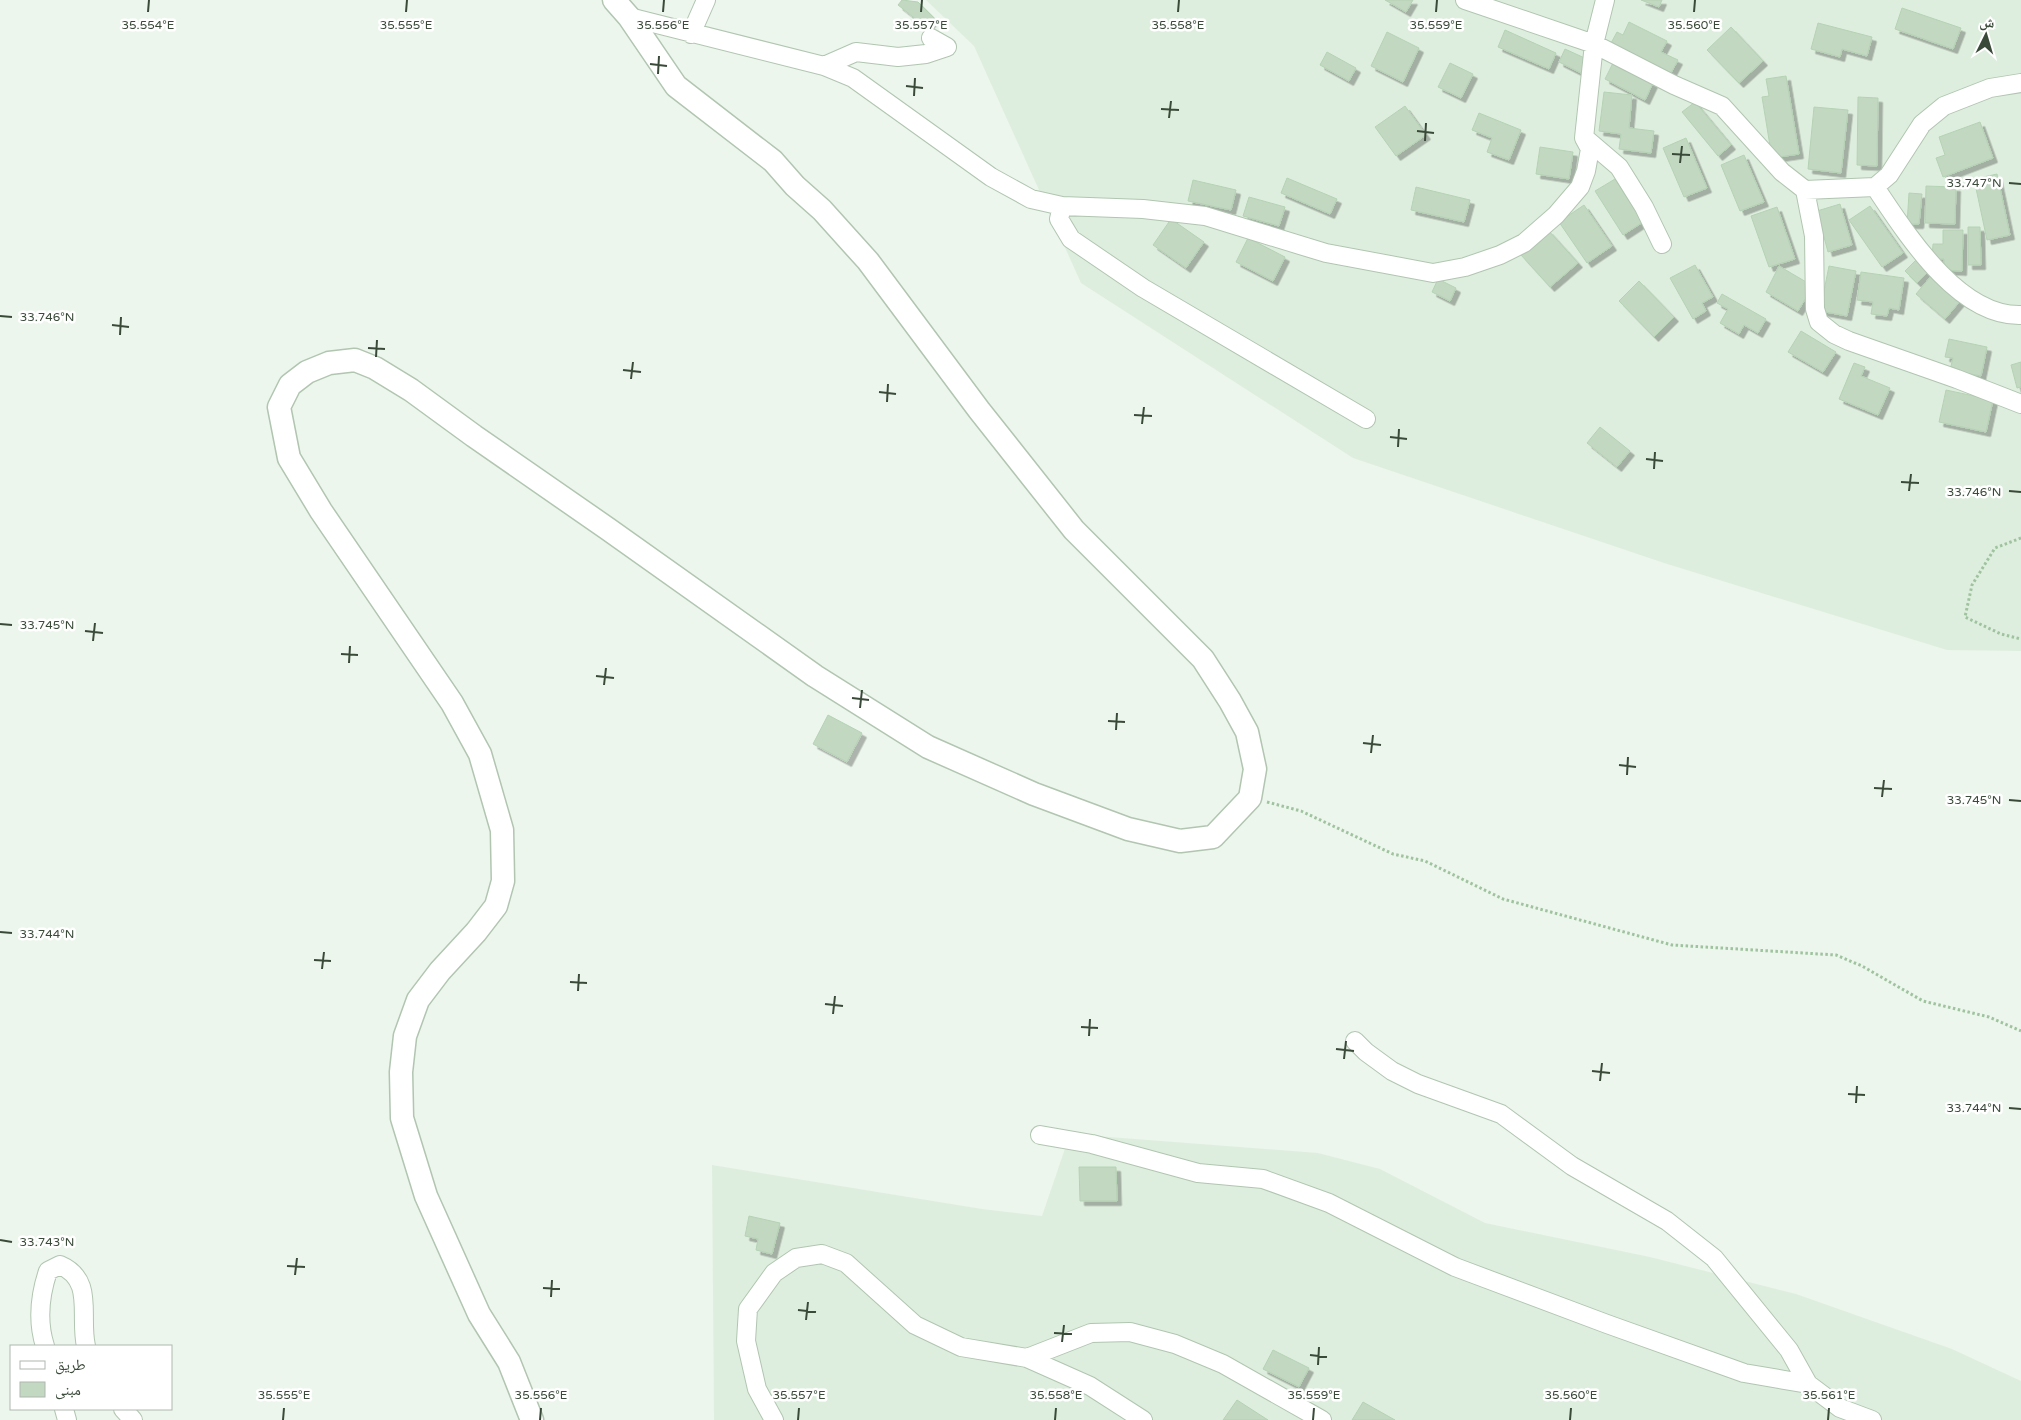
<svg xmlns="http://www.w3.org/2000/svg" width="2021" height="1420" font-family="'Varela Round','Noto Naskh Arabic',sans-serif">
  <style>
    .residential { fill: #deeede }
    .building { fill: #c2d8c1; stroke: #b5d2b4; filter: url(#shadow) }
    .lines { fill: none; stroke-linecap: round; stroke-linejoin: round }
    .minor-casing { stroke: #b1c5b1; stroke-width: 20 }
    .tertiary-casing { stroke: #b1c5b1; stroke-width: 25 }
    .path { stroke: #9fc39f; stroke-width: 3; stroke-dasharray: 2.5 2.5; stroke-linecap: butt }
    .minor { stroke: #fff; stroke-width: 18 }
    .tertiary { stroke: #fff; stroke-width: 22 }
    .ticks { fill: none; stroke: #3a4a39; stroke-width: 2 }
    .ticks-label { font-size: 12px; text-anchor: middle; fill: #3a4a39; stroke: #fff; stroke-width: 5; stroke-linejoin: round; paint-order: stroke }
  </style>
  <defs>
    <filter id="shadow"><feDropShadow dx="4.5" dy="4.5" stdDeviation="0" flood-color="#0004"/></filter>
  </defs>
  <rect width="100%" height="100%" fill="#ecf6ec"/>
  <path class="residential" d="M926 0H2021V651L1947 650 1664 563 1353 458 1081 283 974 46Z
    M1070 1134 1318 1153 1380 1169 1485 1223 1650 1257 1796 1294 1952 1349 2021 1381V1420H714L712 1165 982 1209 1042 1216Z"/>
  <path class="building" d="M902 0 918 2 934 18 927 28 898 5Z
    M1385 0H1413L1406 12Z
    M1641 0H1662L1659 7Z
    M1902 8 1961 28 1953 49 1895 29Z
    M1629 22 1667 41 1661 52 1678 60 1671 73 1611 43 1617 32 1623 35Z
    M1818 23 1872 37 1867 56 1842 49 1840 57 1811 49Z
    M1731 27 1763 61 1739 83 1707 50Z
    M1505 30 1556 53 1549 69 1498 47Z
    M1387 32 1419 48 1403 82 1371 66Z
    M1565 49 1589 60 1583 74 1559 62Z
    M1327 52 1356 68 1349 81 1320 65Z
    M1450 63 1473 74 1461 98 1438 87Z
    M1613 63 1653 83 1645 100 1605 79Z
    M1786 76 1799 154 1772 158 1762 97 1769 96 1766 79Z
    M1604 92 1632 95 1629 128 1654 131 1651 153 1619 149 1621 134 1599 131Z
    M1858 97 1878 98 1877 166 1857 165Z
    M1695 102 1731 145 1718 156 1682 112Z
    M1405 106 1426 135 1396 156 1375 127Z
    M1814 107 1848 110 1841 173 1808 169Z
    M1479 113 1521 130 1509 160 1487 152 1492 138 1472 130Z
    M1980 122 1993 158 1943 177 1936 158 1945 155 1939 137Z
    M1686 138 1707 188 1684 197 1663 148Z
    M1540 147 1573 152 1569 179 1536 174Z
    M1744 155 1764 202 1740 211 1721 165Z
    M1997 174 2010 235 1987 240 1974 179Z
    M1287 178 1337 199 1330 214 1281 193Z
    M1615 179 1643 222 1623 235 1595 191Z
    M1193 180 1236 190 1231 210 1188 201Z
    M1926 186 1956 187 1955 224 1925 223Z
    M1416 187 1470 200 1464 222 1411 210Z
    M1909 193 1922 194 1919 224H1907Z
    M1249 197 1285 207 1279 226 1243 216Z
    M1840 204 1852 245 1828 252 1817 211Z
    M1584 205 1612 246 1587 263 1559 222Z
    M1870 206 1903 253 1882 267 1849 220Z
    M1777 207 1795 259 1769 267 1751 216Z
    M1171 219 1204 242 1186 268 1153 245Z
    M1968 227H1980L1981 265H1968Z
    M1548 230 1578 263 1550 287 1521 255Z
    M1943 230H1963L1962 271 1944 270V259H1932L1933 244H1943Z
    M1248 238 1285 257 1273 281 1236 262Z
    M1917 259 1929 271 1917 283 1905 271Z
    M1695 265 1713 297 1702 303 1706 311 1693 319 1670 278Z
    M1779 266 1813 286 1798 311 1766 292Z
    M1829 266 1856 271 1847 316 1820 311Z
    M1861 272 1904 278 1899 310 1889 308 1887 316 1871 314 1873 302 1857 300Z
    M1932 275 1961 300 1945 319 1916 294Z
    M1438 279 1456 288 1450 301 1432 292Z
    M1639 281 1674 317 1654 337 1619 301Z
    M1722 294 1766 319 1758 333 1744 325 1739 334 1720 323 1728 309 1717 303Z
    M1801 331 1836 352 1823 372 1788 352Z
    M1949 339 1987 347 1981 376 1950 370 1953 358 1945 357Z
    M2021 362V387L2017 388 2011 365Z
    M1854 363 1865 367 1861 376 1890 388 1878 415 1839 399Z
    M1946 390 1993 400 1986 432 1939 422Z
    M1600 427 1630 451 1617 467 1587 443Z
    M828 715 862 733 847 762 813 744Z
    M1079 1167H1116L1117 1201H1080Z
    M749 1216 780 1223 772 1254 756 1250 758 1239 745 1236Z
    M1273 1350 1309 1368 1299 1387 1263 1369Z
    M1237 1400 1268 1420H1223Z
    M1363 1402 1395 1420H1352Z"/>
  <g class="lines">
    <g class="minor-casing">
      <path id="minor" d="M1465 0 1594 44 1674 85 1722 106 1782 172 1805 190 1875 187 1889 175 1922 124 1944 106 1990 88 2021 83
        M629 17 824 66 853 78 991 177 1031 199 1062 206 1143 209 1205 216 1326 253 1433 273 1465 267 1500 255 1524 243 1556 215 1580 187 1586 171 1590 149 1584 138 1594 44 1605 0
        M691 34 706 0
        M824 66 856 52 898 57 926 54 947 47 931 38
        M1585 138 1619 167 1644 207 1662 244
        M1875 187C1906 233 1958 317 2021 315
        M1805 190 1814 236 1815 309 1819 322 1834 334 1849 341 1957 379 2021 404
        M1062 206 1059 219 1071 239 1143 288 1366 419
        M1355 1041 1366 1052 1392 1071 1418 1084 1501 1114 1572 1166 1667 1221 1714 1258 1789 1350 1808 1384 1840 1408 1872 1420
        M1040 1135 1092 1144 1198 1173 1263 1179 1329 1203 1455 1267 1607 1324 1744 1373 1808 1384
        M45 1346C37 1321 40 1295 48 1271L60 1265C95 1280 79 1316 86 1346
        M1027 1358 1091 1333 1130 1332 1175 1344 1223 1364 1322 1420
        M64 1409 67 1420
        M123 1409 133 1420
        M774 1420 757 1389 746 1341 748 1309 774 1273 796 1258 822 1254 846 1263 915 1325 961 1347 1027 1358 1090 1386 1143 1420"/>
    </g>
    <g class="tertiary-casing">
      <path id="tertiary" d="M532 1420 509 1362 479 1314 426 1196 402 1118 401 1072 405 1036 418 1000 440 971 476 932 496 906 503 881 502 830 480 754 452 703 321 511 289 458 279 407 290 385 307 372 329 363 355 360 375 368 411 390 474 436 608 529 815 676 928 747 1034 794 1128 829 1180 841 1213 837 1250 798 1255 769 1247 732 1230 701 1203 659 1074 530 979 410 868 261 822 210 795 186 773 161 676 86 629 17 614 0"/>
    </g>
    <path class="path" d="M2021 538 1995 548 1972 585 1965 617 2001 634 2021 639
      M1267 802 1301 811 1393 854 1425 861 1503 899 1672 945 1836 955 1862 966 1923 1001 1989 1017 2021 1031"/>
    <use href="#minor" class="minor"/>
    <use href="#tertiary" class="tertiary"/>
  </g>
  <path class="ticks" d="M148 12 149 0M406 12 407 0M663 12 664 0M921 12 922 0M1178 12 1179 0M1436 12 1437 0M1694 12 1695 0M650 64 667 66M658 74 659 56M906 86 923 88M914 96 915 78M1161 109 1179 110M1169 118 1171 101M1417 131 1434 133M1425 141 1426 123M1672 154 1690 155M1680 163 1682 146M2009 183 2021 184M0 316 12 317M112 325 129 327M120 335 121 317M368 348 385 349M376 357 377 340M623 370 641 372M631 379 633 362M879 392 896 394M887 402 888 384M1134 415 1152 416M1142 424 1144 407M1390 437 1407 439M1398 447 1399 429M1646 459 1663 461M1654 469 1655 452M1901 482 1919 483M1909 491 1911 474M2009 491 2021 492M0 624 12 625M85 631 103 633M93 641 95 623M341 654 358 655M349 663 350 646M596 676 614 678M604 685 606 668M852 698 869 700M860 708 862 690M1108 721 1125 722M1116 730 1117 713M1363 743 1381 745M1371 753 1373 735M1619 765 1636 767M1627 775 1628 757M1874 788 1892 789M1882 797 1884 780M2009 800 2021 801M0 932 12 933M314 960 331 961M322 969 324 952M570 982 587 983M578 991 579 974M825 1004 843 1006M833 1014 835 996M1081 1027 1098 1028M1089 1036 1090 1019M1336 1049 1354 1051M1344 1059 1346 1041M1592 1071 1610 1073M1600 1081 1602 1063M1848 1094 1865 1095M1856 1103 1857 1086M2009 1108 2021 1109M0 1240 12 1242M287 1266 305 1267M295 1275 297 1258M543 1288 560 1289M551 1297 552 1280M798 1310 816 1312M806 1320 808 1302M1054 1333 1072 1334M1062 1342 1064 1325M1310 1355 1327 1357M1318 1365 1319 1347M283 1420 284 1408M540 1420 541 1408M798 1420 799 1408M1055 1420 1056 1408M1313 1420 1314 1408M1570 1420 1571 1408M1828 1420 1829 1408"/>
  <g class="ticks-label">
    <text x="148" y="29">35.554°E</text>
    <text x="406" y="29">35.555°E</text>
    <text x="663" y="29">35.556°E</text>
    <text x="921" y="29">35.557°E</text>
    <text x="1178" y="29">35.558°E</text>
    <text x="1436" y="29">35.559°E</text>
    <text x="1694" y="29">35.560°E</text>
    <text x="1974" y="187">33.747°N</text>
    <text x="47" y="321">33.746°N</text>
    <text x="1974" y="496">33.746°N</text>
    <text x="47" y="629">33.745°N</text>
    <text x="1974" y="804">33.745°N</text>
    <text x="47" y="938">33.744°N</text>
    <text x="1974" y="1112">33.744°N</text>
    <text x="47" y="1246">33.743°N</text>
    <text x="284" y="1399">35.555°E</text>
    <text x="541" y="1399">35.556°E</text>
    <text x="799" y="1399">35.557°E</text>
    <text x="1056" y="1399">35.558°E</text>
    <text x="1314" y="1399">35.559°E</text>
    <text x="1571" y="1399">35.560°E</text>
    <text x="1829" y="1399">35.561°E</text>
  </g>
  <rect x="10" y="1345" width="162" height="65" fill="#ffffff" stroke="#b0b7b0"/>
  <rect x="20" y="1361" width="25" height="8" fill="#ffffff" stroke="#b0b7b0"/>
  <text x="55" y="1370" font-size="15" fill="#3a4a39">طريق</text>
  <rect x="20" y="1382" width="25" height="15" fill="#c2d8c1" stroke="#b0b7b0"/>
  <text x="55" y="1395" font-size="15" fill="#3a4a39">مبنى</text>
  <g transform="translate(1986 35) rotate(5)" stroke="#ffffff" stroke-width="4" paint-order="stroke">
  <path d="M0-4L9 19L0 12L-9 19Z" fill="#3a4a39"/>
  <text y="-8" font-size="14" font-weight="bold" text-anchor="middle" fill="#3a4a39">ش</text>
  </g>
</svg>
